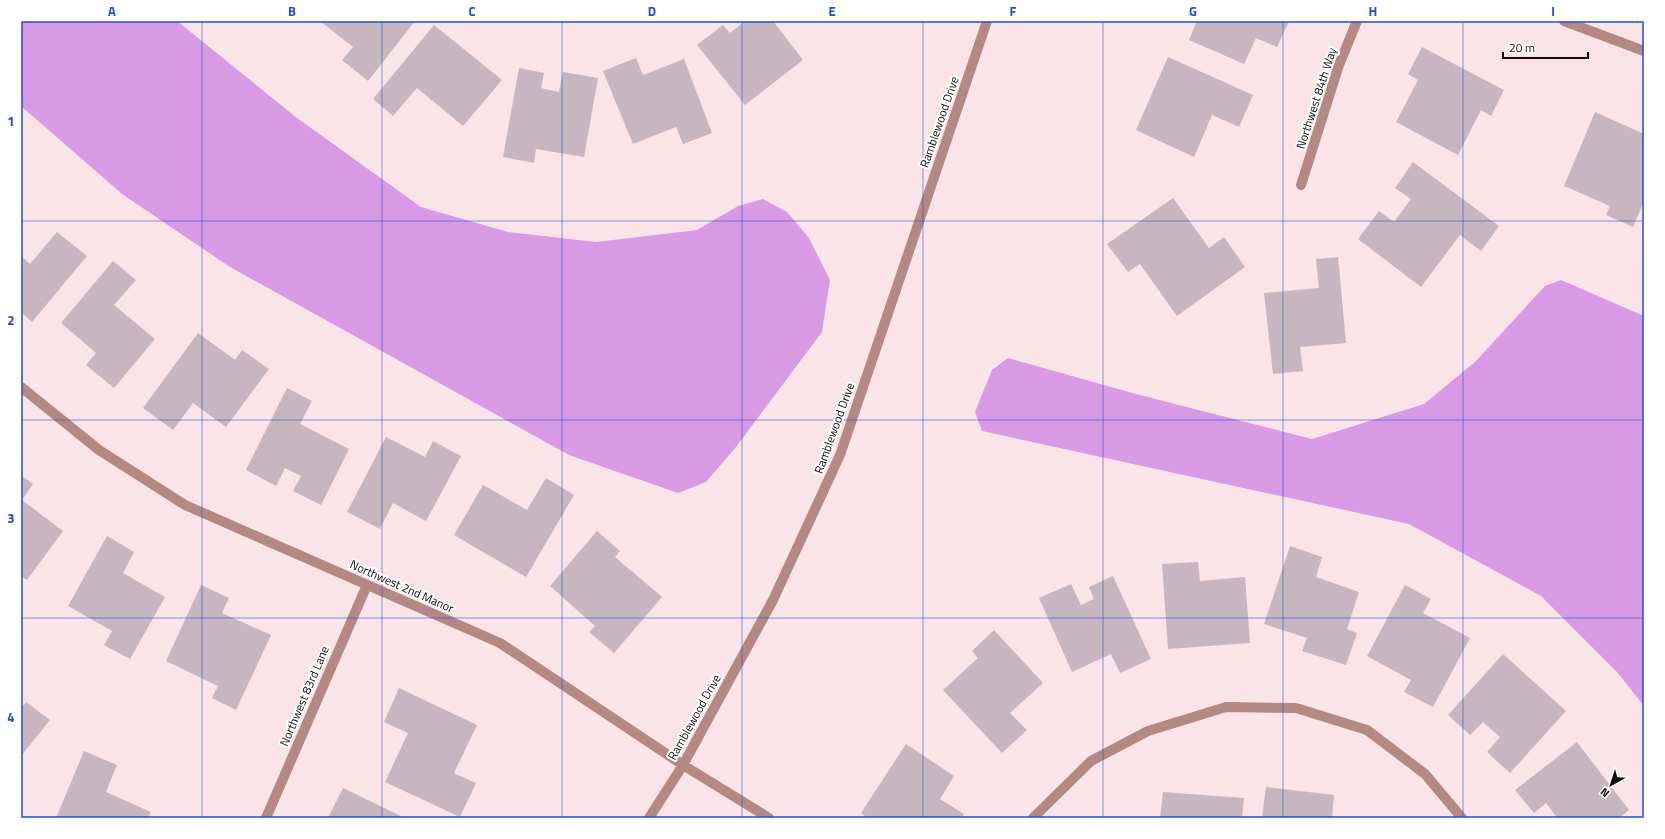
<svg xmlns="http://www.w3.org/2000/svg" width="1665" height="839" font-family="'Titillium Web',sans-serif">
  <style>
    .water { fill: #d89ae4 }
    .building { fill: #c7b5bf }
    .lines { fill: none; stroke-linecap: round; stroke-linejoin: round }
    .street { stroke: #b48883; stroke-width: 10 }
    .grid { fill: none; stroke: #1d4ed8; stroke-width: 1; stroke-opacity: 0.55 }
    .labels { text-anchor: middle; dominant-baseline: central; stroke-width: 4; stroke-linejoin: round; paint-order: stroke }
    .street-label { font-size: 12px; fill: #120b0d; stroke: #fff }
    .neatline { fill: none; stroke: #1d4ed8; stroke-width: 1.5 }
    .grid-label { font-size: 13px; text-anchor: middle; font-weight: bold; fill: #1d4ed8 }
  </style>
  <rect width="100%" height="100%" fill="#fae4e8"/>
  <path class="water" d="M21 21H177L297 118 421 207 508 232 596 242 697 230 738 206 763 199 787 212 809 238 830 280 822 332 736 447 706 482 678 493 569 455 230 267 122 194 21 106Z
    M1561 280 1644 316V706L1617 672 1541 596 1409 524 982 431 975 412 992 370 1008 358 1136 394 1312 439 1424 404 1475 362 1545 286Z"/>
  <path class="building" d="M320 21H415L368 81 342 60 353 47Z
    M745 21H773L803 60 745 105 697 45 723 25 730 33Z
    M1197 21H1289L1277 47 1256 38 1244 64 1189 40Z
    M434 25 502 80 463 126 417 88 393 116 373 99Z
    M1422 47 1504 90 1491 116 1481 110 1458 155 1396 122 1418 80 1408 74Z
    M1168 57 1253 95 1239 127 1212 115 1194 157 1136 130Z
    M636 58 643 75 684 59 712 133 683 144 676 127 633 144 603 71Z
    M519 68 544 73 541 88 559 92 563 72 598 78 584 157 536 149 534 163 503 157Z
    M1595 112 1644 134V201L1633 227 1606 215 1610 206 1564 186Z
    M1413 162 1499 226 1481 251 1460 235 1421 287 1358 239 1379 211 1394 222 1411 199 1395 188Z
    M1173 198 1209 248 1224 237 1245 267 1177 316 1140 264 1128 272 1107 244Z
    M57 232 87 256 32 322 21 312V256L30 264Z
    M1338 257 1346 343 1300 347 1303 371 1273 374 1264 293 1319 288 1316 259Z
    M113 261 136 280 114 305 155 339 114 388 86 365 96 353 61 323Z
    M198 333 235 360 242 350 269 369 226 427 193 403 173 430 143 408Z
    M287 388 312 401 300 424 349 449 321 505 293 491 301 476 285 468 276 486 246 470Z
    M386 437 425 457 433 441 461 456 426 521 393 503 380 529 347 512Z
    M21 475 33 484 22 500 63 531 27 580 21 576Z
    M546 478 574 495 526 577 454 535 483 485 527 510Z
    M597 531 620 551 615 557 662 597 614 653 589 632 595 626 550 586Z
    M107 536 134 552 123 573 165 597 130 659 104 645 112 631 68 606Z
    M1290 546 1322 557 1316 577 1359 592 1347 629 1357 633 1346 665 1302 651 1307 638 1264 624Z
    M1198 562 1200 581 1245 577 1250 643 1168 649 1162 564Z
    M1113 576 1151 659 1120 673 1111 654 1072 672 1039 598 1071 584 1081 605 1094 599 1089 587Z
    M201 585 229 598 222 613 271 635 236 710 212 698 218 686 166 661Z
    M1405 585 1431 599 1423 613 1470 638 1433 707 1404 692 1411 680 1367 656Z
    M994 630 1043 683 1010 713 1027 730 1002 753 943 690 978 658 972 651Z
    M1503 654 1566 711 1510 773 1487 752 1500 737 1483 722 1470 735 1448 715Z
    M399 688 477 725 454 773 476 783 460 817 385 782 408 733 384 722Z
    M26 702 50 720 21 756V708Z
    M1577 742 1629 810 1619 818H1557L1546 803 1534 813 1515 790Z
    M906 744 954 776 940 799 964 814 961 818H868L861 813Z
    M84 751 117 765 106 792 151 812 148 818H56Z
    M1266 787 1334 795 1332 818H1262Z
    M343 788 405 818H328Z
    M1163 792 1244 798 1242 818H1160Z"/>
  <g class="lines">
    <path class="street" d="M1564 21 1644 51
      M1301 185 1339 65 1357 21
      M21 387 99 450 185 505 500 643 683 765 769 818
      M266 818 367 585
      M649 818 683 765 773 600 840 455 987 21
      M1033 818 1091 761 1148 731 1226 707 1296 708 1367 730 1425 774 1462 818"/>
  </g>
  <path class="grid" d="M202 21V818M382 21V818M562 21V818M742 21V818M923 21V818M1103 21V818M1283 21V818M1463 21V818M21 221H1644M21 420H1644M21 618H1644"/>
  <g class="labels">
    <g class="street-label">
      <text transform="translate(1316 98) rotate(-72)">Northwest 84th Way</text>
      <text transform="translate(939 122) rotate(-71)">Ramblewood Drive</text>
      <text transform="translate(834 428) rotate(-70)">Ramblewood Drive</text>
      <text transform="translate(402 586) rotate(24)">Northwest 2nd Manor</text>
      <text transform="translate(304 696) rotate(-67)">Northwest 83rd Lane</text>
      <text transform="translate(694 717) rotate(-61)">Ramblewood Drive</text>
    </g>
  </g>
  <rect width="1665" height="839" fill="none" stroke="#ffffff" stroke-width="44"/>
  <g transform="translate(1611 785) rotate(219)" stroke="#ffffff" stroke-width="3" paint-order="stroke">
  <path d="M0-3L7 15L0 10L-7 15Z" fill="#120b0d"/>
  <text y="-6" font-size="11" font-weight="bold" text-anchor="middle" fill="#120b0d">N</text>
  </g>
  <path d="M1503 52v6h85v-6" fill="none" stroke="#120b0d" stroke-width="2"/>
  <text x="1509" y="52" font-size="12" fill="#120b0d" stroke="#ffffff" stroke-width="3" paint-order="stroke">20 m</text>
  <rect x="22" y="22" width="1621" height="795" class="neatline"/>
  <g class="grid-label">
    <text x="112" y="16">A</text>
    <text x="292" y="16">B</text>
    <text x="472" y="16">C</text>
    <text x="652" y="16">D</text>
    <text x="832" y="16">E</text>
    <text x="1013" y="16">F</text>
    <text x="1193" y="16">G</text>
    <text x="1373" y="16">H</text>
    <text x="1553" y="16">I</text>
    <text x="11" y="126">1</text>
    <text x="11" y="325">2</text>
    <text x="11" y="523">3</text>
    <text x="11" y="722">4</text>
  </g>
</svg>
